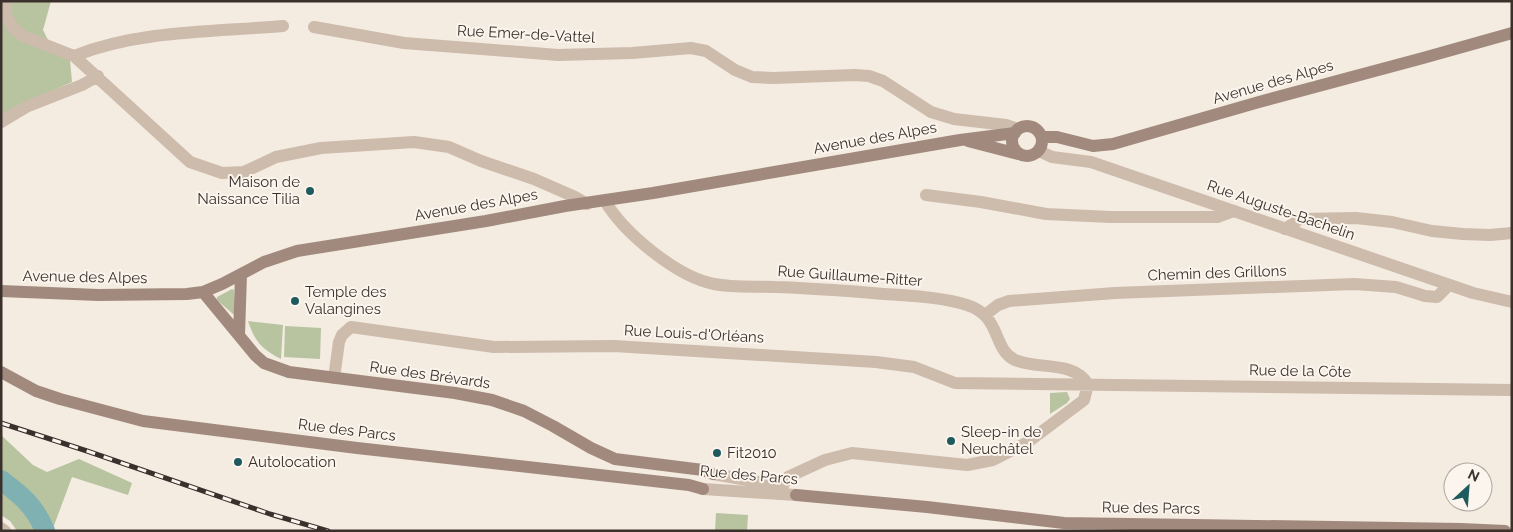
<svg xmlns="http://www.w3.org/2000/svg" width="1513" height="532" font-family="Raleway,sans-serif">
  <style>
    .green { fill: #b8c4a0 }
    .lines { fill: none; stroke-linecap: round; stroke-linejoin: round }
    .river { stroke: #7fb0b2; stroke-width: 20 }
    .minor { stroke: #cdbbac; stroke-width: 12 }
    .tertiary { stroke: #cdbbac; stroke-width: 12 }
    .secondary { stroke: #a18a7d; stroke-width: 12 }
    .rail-casing { stroke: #3b302b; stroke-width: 5 }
    .rail { stroke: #fbf5ee; stroke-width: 3; stroke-dasharray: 9; stroke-linecap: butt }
    .poi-dot { fill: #1f5a5e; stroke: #fbf5ee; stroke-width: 2 }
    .labels { text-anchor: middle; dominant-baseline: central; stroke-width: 4; stroke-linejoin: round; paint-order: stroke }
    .street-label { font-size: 15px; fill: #3b302b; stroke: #fbf5ee }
    .poi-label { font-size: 15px; fill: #3b302b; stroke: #fbf5ee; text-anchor: start }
  </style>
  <rect width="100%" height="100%" fill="#f4ebe1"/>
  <path class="green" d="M1 1H51L43 30 54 52 70 60 72 82 13 108 1 117Z
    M232 289 234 290V314H233L217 300V297Z
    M248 321 283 325 281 359C262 349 255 342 248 321Z
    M285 326 321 328 320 359 284 357Z
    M1067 392 1070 399 1067 403 1050 414V393Z
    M1 435 33 465 47 472 79 459 132 483 128 495 72 477 52 531H17L10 521 1 515Z
    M716 513 748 515 747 531H715Z"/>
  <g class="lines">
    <path class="river" d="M1 480C22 496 35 506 45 531"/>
    <path class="minor" d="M6 1 5 8 7 17 13 28 23 36 74 56 190 162 222 173 244 172 276 157 321 148 414 142 449 147 481 161 534 179 575 197 587 204
      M314 27 404 43 558 55 632 53 691 48 706 51 735 70 752 77 773 78 855 75 869 76 883 81 931 112 954 119 1006 125 1018 129
      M74 56C139 30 214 32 283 26
      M1 122 26 107 82 85 98 76
      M926 195 981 202 1046 214 1111 217H1218L1234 211
      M605 201C624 233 677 277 714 284 734 288 755 286 775 287 812 288 848 291 885 294 912 296 941 297 967 305 1002 316 992 349 1015 360 1039 370 1072 360 1088 384
      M1285 229 1300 219 1356 218 1392 222 1432 231 1463 234 1490 235 1512 233
      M985 315 998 305 1009 301 1115 293 1354 284 1396 287 1425 296 1437 297 1449 285
      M334 378 339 342 342 335 351 327 494 347 614 346 876 362 914 367 955 383 1512 390
      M713 474 765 483 778 494
      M703 489 796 495
      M778 494 788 477 825 460 852 453 967 465 993 460 1028 442 1084 400 1088 384
      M1 528 5 531"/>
    <path class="tertiary" d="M1039 151 1052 157 1091 162 1473 293 1512 302"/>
    <path class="secondary" d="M1012 141a15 15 0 1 1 30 0a15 15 0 1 1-30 0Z
      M1042 137H1057L1093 146 1113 144 1259 102 1423 58 1512 33
      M968 141 1018 154
      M1 291 98 295 187 294 203 292 222 284 264 262 297 251 486 221 565 206 653 193 960 140 1015 133
      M203 292 255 355 264 363 289 372 455 393 492 400 524 411 553 426 591 448 615 459 703 470 713 474
      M239 335 241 274
      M1 372 36 391 60 399 143 421 357 448 689 485 703 489
      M796 495 927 507 1064 523 1461 529 1505 531"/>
    <g class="rail-casing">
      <path id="rail" d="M1 423 87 451 270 514 328 531"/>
    </g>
    <use href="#rail" class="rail"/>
  </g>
  <g class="poi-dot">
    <circle cx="310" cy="191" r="5"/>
    <circle cx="295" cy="301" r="5"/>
    <circle cx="951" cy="441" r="5"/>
    <circle cx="717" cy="453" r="5"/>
    <circle cx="238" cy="462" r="5"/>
  </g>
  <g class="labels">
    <g class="street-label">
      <text transform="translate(526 34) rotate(3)">Rue Emer-de-Vattel</text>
      <text transform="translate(1273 82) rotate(-16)">Avenue des Alpes</text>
      <text transform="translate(875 138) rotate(-10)">Avenue des Alpes</text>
      <text transform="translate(476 205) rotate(-10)">Avenue des Alpes</text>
      <text transform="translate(1281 210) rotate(19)">Rue Auguste-Bachelin</text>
      <text transform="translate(1217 273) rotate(-2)">Chemin des Grillons</text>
      <text transform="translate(850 276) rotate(4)">Rue Guillaume-Ritter</text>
      <text transform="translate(85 277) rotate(1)">Avenue des Alpes</text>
      <text transform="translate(694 334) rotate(3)">Rue Louis-d'Orléans</text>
      <text transform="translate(1300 371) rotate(1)">Rue de la Côte</text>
      <text transform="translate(430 375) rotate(8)">Rue des Brévards</text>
      <text transform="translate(347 430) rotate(7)">Rue des Parcs</text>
      <text transform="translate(749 475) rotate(5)">Rue des Parcs</text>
      <text transform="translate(1151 508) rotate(1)">Rue des Parcs</text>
    </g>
    <g class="poi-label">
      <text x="300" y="182" text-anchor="end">Maison de<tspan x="300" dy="17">Naissance Tilia</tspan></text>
      <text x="305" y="292">Temple des<tspan x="305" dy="17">Valangines</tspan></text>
      <text x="961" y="432">Sleep-in de<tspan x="961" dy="17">Neuchâtel</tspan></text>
      <text x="727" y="453">Fit2010</text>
      <text x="248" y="462">Autolocation</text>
    </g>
  </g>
  <rect width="1513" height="532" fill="none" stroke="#3b302b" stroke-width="5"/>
  <g transform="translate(1468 487) rotate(26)"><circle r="24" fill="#fbf5ee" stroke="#aea6a0"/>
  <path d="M0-4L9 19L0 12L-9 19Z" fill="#1f5a5e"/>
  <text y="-8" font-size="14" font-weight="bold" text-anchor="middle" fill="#3b302b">N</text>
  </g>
</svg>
